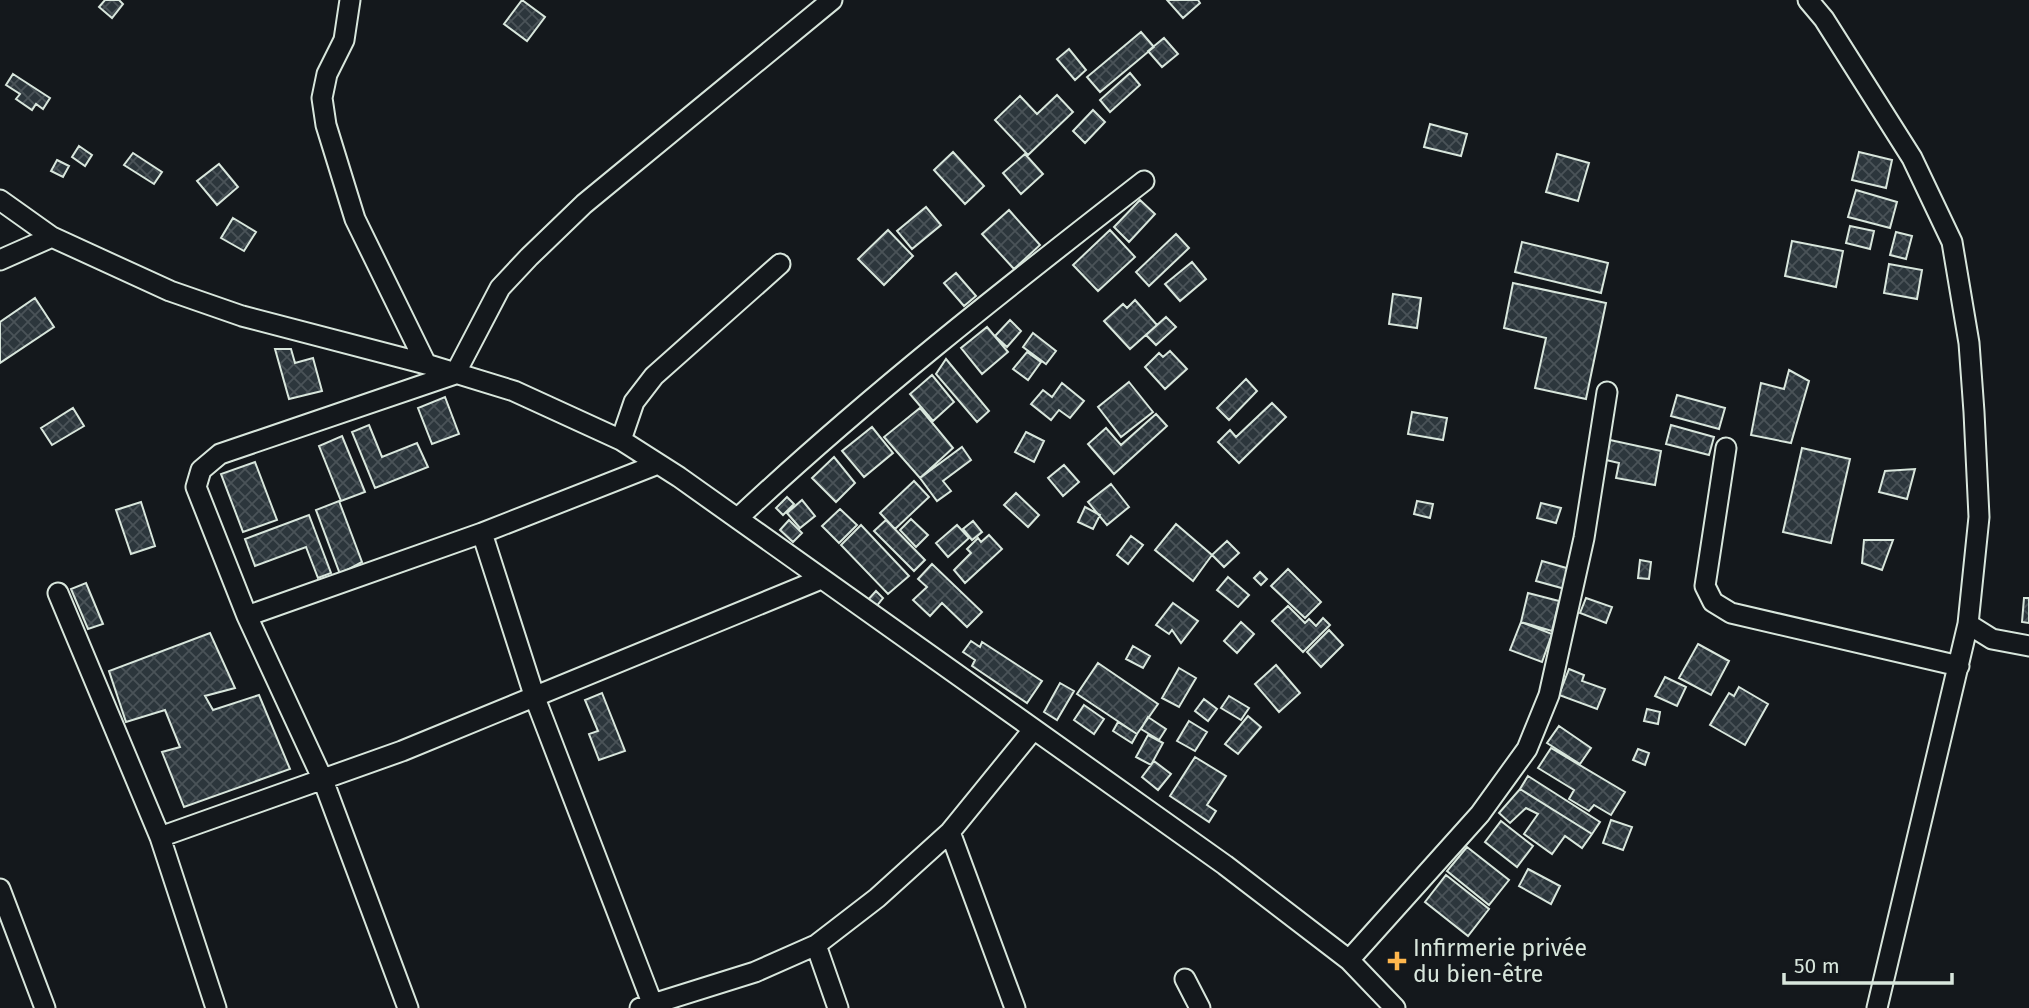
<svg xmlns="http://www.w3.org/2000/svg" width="2029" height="1008" font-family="'Fira Sans',sans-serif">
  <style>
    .building { fill: url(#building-cross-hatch); stroke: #d8e6dc; stroke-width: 2 }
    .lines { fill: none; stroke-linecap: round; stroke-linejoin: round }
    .minor-casing { stroke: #d8e6dc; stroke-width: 23 }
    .minor { stroke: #14181c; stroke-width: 19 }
    .poi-dot { fill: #ffb74d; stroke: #14181c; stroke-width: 2.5 }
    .labels { text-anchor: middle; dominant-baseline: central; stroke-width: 5; stroke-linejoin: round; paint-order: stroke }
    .poi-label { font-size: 23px; fill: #d8e6dc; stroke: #14181c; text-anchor: start }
  </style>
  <defs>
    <pattern id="building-cross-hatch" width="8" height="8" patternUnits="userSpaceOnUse" patternTransform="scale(1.75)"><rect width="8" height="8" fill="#2c363c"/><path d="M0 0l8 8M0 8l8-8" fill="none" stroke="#4a5358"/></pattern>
  </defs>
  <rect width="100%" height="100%" fill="#14181c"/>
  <path class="building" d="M105 0H119L123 4 112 18 99 7Z
    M522 0 545 17 527 41 504 24Z
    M1167 0H1198L1200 3 1183 18Z
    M1141 32 1154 47 1100 92 1087 77Z
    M1164 38 1178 54 1162 67 1148 51Z
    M1069 49 1086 70 1075 80 1057 59Z
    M1130 73 1140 85 1110 112 1100 100Z
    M13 74 50 98 43 109 36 104 32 110 16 99 20 94 6 85Z
    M1057 95 1073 112 1028 155 995 120 1020 96 1037 114Z
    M1093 110 1105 122 1085 143 1073 131Z
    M1430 124 1467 134 1461 156 1424 147Z
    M79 146 92 155 85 166 72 157Z
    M953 152 984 186 965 204 934 170Z
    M1859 152 1892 160 1886 188 1852 180Z
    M133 153 162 172 154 184 124 165Z
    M1025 154 1043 174 1021 194 1003 173Z
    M1557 154 1589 163 1578 201 1546 192Z
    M57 160 69 166 63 177 51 171Z
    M219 164 238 187 217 205 197 181Z
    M1856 190 1897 202 1890 228 1848 217Z
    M1140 200 1155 214 1129 242 1114 227Z
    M926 207 941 225 912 249 897 231Z
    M1009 210 1040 245 1014 269 982 234Z
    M233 218 256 232 244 251 221 238Z
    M1850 226 1874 231 1870 249 1846 243Z
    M888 230 913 256 884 285 858 259Z
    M1110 230 1135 257 1098 291 1073 265Z
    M1896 232 1912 236 1906 259 1890 255Z
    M1176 234 1189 248 1149 286 1136 272Z
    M1792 241 1843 251 1836 287 1785 276Z
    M1522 242 1608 263 1601 293 1515 272Z
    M1192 262 1206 279 1180 301 1165 284Z
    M1889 264 1922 270 1917 299 1884 293Z
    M956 273 976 296 964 306 944 283Z
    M1513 283 1606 303 1586 399 1535 388 1546 338 1504 328Z
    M1393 294 1421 298 1417 328 1389 324Z
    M35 298 54 327 0 363V322Z
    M1135 300 1157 325 1130 349 1104 321 1123 304 1127 308Z
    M1166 317 1176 327 1156 345 1146 335Z
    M1010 320 1021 331 1007 347 995 336Z
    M987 327 1008 352 982 374 961 348Z
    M1033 333 1056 351 1046 364 1023 347Z
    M275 349H291L295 363 313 358 322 391 289 399Z
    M1170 351 1187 369 1165 389 1145 367 1159 353 1163 357Z
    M1027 352 1041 362 1028 380 1013 369Z
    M946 359 989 411 977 422 936 374Z
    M1789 370 1809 381 1791 443 1751 435 1761 383 1784 389Z
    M932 375 954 402 933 421 910 394Z
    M1246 379 1257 391 1229 420 1217 408Z
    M1129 382 1153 412 1121 437 1098 407Z
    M1062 383 1084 401 1070 418 1059 410 1051 420 1031 404 1043 390 1052 397Z
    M1677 395 1725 408 1719 429 1671 416Z
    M445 397 459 434 432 444 418 408Z
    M1272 403 1286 417 1239 463 1218 442 1230 430 1236 437Z
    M73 408 84 426 52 445 41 428Z
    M920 408 953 448 920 478 884 437Z
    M1412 412 1447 418 1443 440 1408 434Z
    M1156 414 1167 426 1114 474 1088 444 1106 428 1121 445Z
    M369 425 382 457 417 443 428 467 375 488 352 432Z
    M1671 425 1714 437 1709 455 1666 444Z
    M872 427 893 453 864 477 842 451Z
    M1026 432 1044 441 1034 462 1015 452Z
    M342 436 365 492 341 501 319 446Z
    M1610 440 1661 451 1655 485 1616 478 1619 463 1606 460Z
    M962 447 971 460 943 481 951 491 937 501 920 478Z
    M1802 448 1850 459 1831 543 1783 532Z
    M834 457 855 483 836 502 812 478Z
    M255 462 277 520 243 532 221 474Z
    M1064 465 1079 482 1063 496 1048 478Z
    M1915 469 1907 499 1879 492 1885 471Z
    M914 481 929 497 895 529 880 513Z
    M1111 484 1129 507 1107 525 1088 502Z
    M1016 493 1039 515 1028 527 1004 505Z
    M787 497 794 504 783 515 776 508Z
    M802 500 815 516 800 528 787 513Z
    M339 501 362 562 340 574 316 510Z
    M1417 501 1433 504 1430 518 1414 514Z
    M141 502 155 546 131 554 116 510Z
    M1541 503 1561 508 1556 523 1537 518Z
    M1085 507 1100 515 1093 529 1078 522Z
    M840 509 857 525 839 543 822 526Z
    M309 515 331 573 318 578 306 547 255 566 245 539Z
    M911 519 928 535 916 547 900 530Z
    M789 520 802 533 793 542 780 530Z
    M886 520 925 560 914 571 874 531Z
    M973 521 982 532 972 540 963 529Z
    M1176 524 1212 555 1193 581 1155 550Z
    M861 525 909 576 888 594 841 545Z
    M957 525 969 538 948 557 936 543Z
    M989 535 1002 549 965 583 954 570 971 553 967 549 978 538 981 542Z
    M1131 536 1143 545 1128 564 1117 555Z
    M1864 540H1893L1882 570 1862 563Z
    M1227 541 1239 553 1224 567 1212 555Z
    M1640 560 1651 562 1649 579 1638 578Z
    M1542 561 1570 569 1565 589 1536 581Z
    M932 564 982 612 967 627 942 603 930 616 913 600 927 587 918 579Z
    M1288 569 1321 602 1305 618 1271 586Z
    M1260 572 1267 579 1261 585 1254 578Z
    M1228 577 1249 595 1238 607 1217 590Z
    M86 583 103 624 88 629 71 589Z
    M876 591 883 598 875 608 867 601Z
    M1528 593 1559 601 1552 631 1521 622Z
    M1586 598 1612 607 1606 623 1580 613Z
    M2024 598H2029V623L2022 622Z
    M1173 603 1198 621 1181 643 1172 630 1169 634 1156 625Z
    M1288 606 1305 623 1309 619 1316 626 1323 618 1330 625 1303 652 1272 621Z
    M1241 622 1254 634 1237 653 1224 641Z
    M1521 622 1552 634 1542 662 1510 650Z
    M1329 630 1343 645 1321 667 1307 652Z
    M210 633 235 688 205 696 213 710 259 695 290 769 184 807 162 752 180 747 165 710 126 722 109 671Z
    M971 641 980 647 982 642 1042 681 1027 703 972 666 975 660 963 652Z
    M1698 644 1729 661 1711 695 1679 678Z
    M1133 646 1150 656 1143 668 1126 659Z
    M1098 663 1158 704 1137 734 1077 694Z
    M1276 665 1300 693 1279 712 1255 684Z
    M1179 668 1196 678 1179 707 1162 698Z
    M1569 669 1584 675 1582 681 1605 689 1597 709 1559 695Z
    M1665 677 1686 687 1677 706 1655 696Z
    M1060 683 1074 691 1057 720 1044 712Z
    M1739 687 1768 704 1745 745 1710 725 1729 693 1734 696Z
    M602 693 625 751 599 760 589 734 598 731 585 700Z
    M1229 696 1249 708 1241 720 1221 708Z
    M1204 699 1217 709 1208 721 1195 711Z
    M1084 705 1104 719 1094 734 1074 720Z
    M1647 709 1660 712 1658 724 1644 721Z
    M1248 716 1261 727 1238 754 1225 744Z
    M1148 717 1166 729 1159 740 1141 729Z
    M1189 721 1207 732 1195 751 1177 741Z
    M1118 722 1137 734 1132 743 1113 731Z
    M1559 726 1591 748 1580 764 1547 743Z
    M1148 735 1163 743 1151 765 1136 757Z
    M1551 748 1625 792 1611 815 1594 805 1589 811 1569 799 1574 790 1538 768Z
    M1638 749 1649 753 1645 765 1633 760Z
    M1195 757 1226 776 1207 805 1216 811 1209 822 1170 796Z
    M1154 761 1171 774 1158 790 1142 777Z
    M1528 776 1600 822 1592 834 1520 789Z
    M1520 789 1592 834 1582 848 1565 836 1552 854 1524 834 1538 814 1526 808 1510 823 1499 813Z
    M1611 820 1632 827 1623 850 1603 843Z
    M1501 821 1533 846 1517 867 1485 842Z
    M1467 847 1509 880 1489 905 1447 871Z
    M1528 869 1560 886 1551 904 1519 886Z
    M1446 875 1489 909 1468 936 1425 902Z"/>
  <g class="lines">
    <g class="minor-casing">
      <path id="minor" d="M350 0 344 40 327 74 322 98 326 125 355 219 426 364
        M1808 0 1824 19 1912 158 1952 242 1969 343 1974 412 1979 517 1968 624 1877 1008
        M0 200 52 237 170 291 242 316 426 364 514 391 621 440 679 477 1225 865 1349 960 1395 1008
        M0 260 52 237
        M621 440 634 402 654 376 780 264
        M1726 448 1705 586 1713 602 1731 613 1959 666
        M738 518C866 398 1005 289 1144 181
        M58 593 160 837
        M247 616 196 487 201 470 220 454 455 374 500 288 529 257 584 204 832 0
        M1968 624 1992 639 2029 646
        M950 832 1015 1008
        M0 889 45 1008
        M816 945 838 1008
        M1349 960 1480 814 1527 749 1549 695 1584 538 1607 392
        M1185 979 1200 1008
        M216 1008 160 837 402 751 821 579
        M408 1008 323 780 247 616 482 533
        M640 1008 755 972 816 945 877 898 950 832 1033 730
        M654 1008 535 698 482 533 658 464"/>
    </g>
    <use href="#minor" class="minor"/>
  </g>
  <path class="poi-dot" d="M1393.5 950.5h7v7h7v7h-7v7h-7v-7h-7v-7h7z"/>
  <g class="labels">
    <g class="poi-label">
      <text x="1413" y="948">Infirmerie privée<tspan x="1413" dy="26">du bien-être</tspan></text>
    </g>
  </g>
  <path d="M1784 973v10h168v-10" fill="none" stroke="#d8e6dc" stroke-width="3.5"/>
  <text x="1794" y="973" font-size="21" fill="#d8e6dc" stroke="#14181c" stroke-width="5" paint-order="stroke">50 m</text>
</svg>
